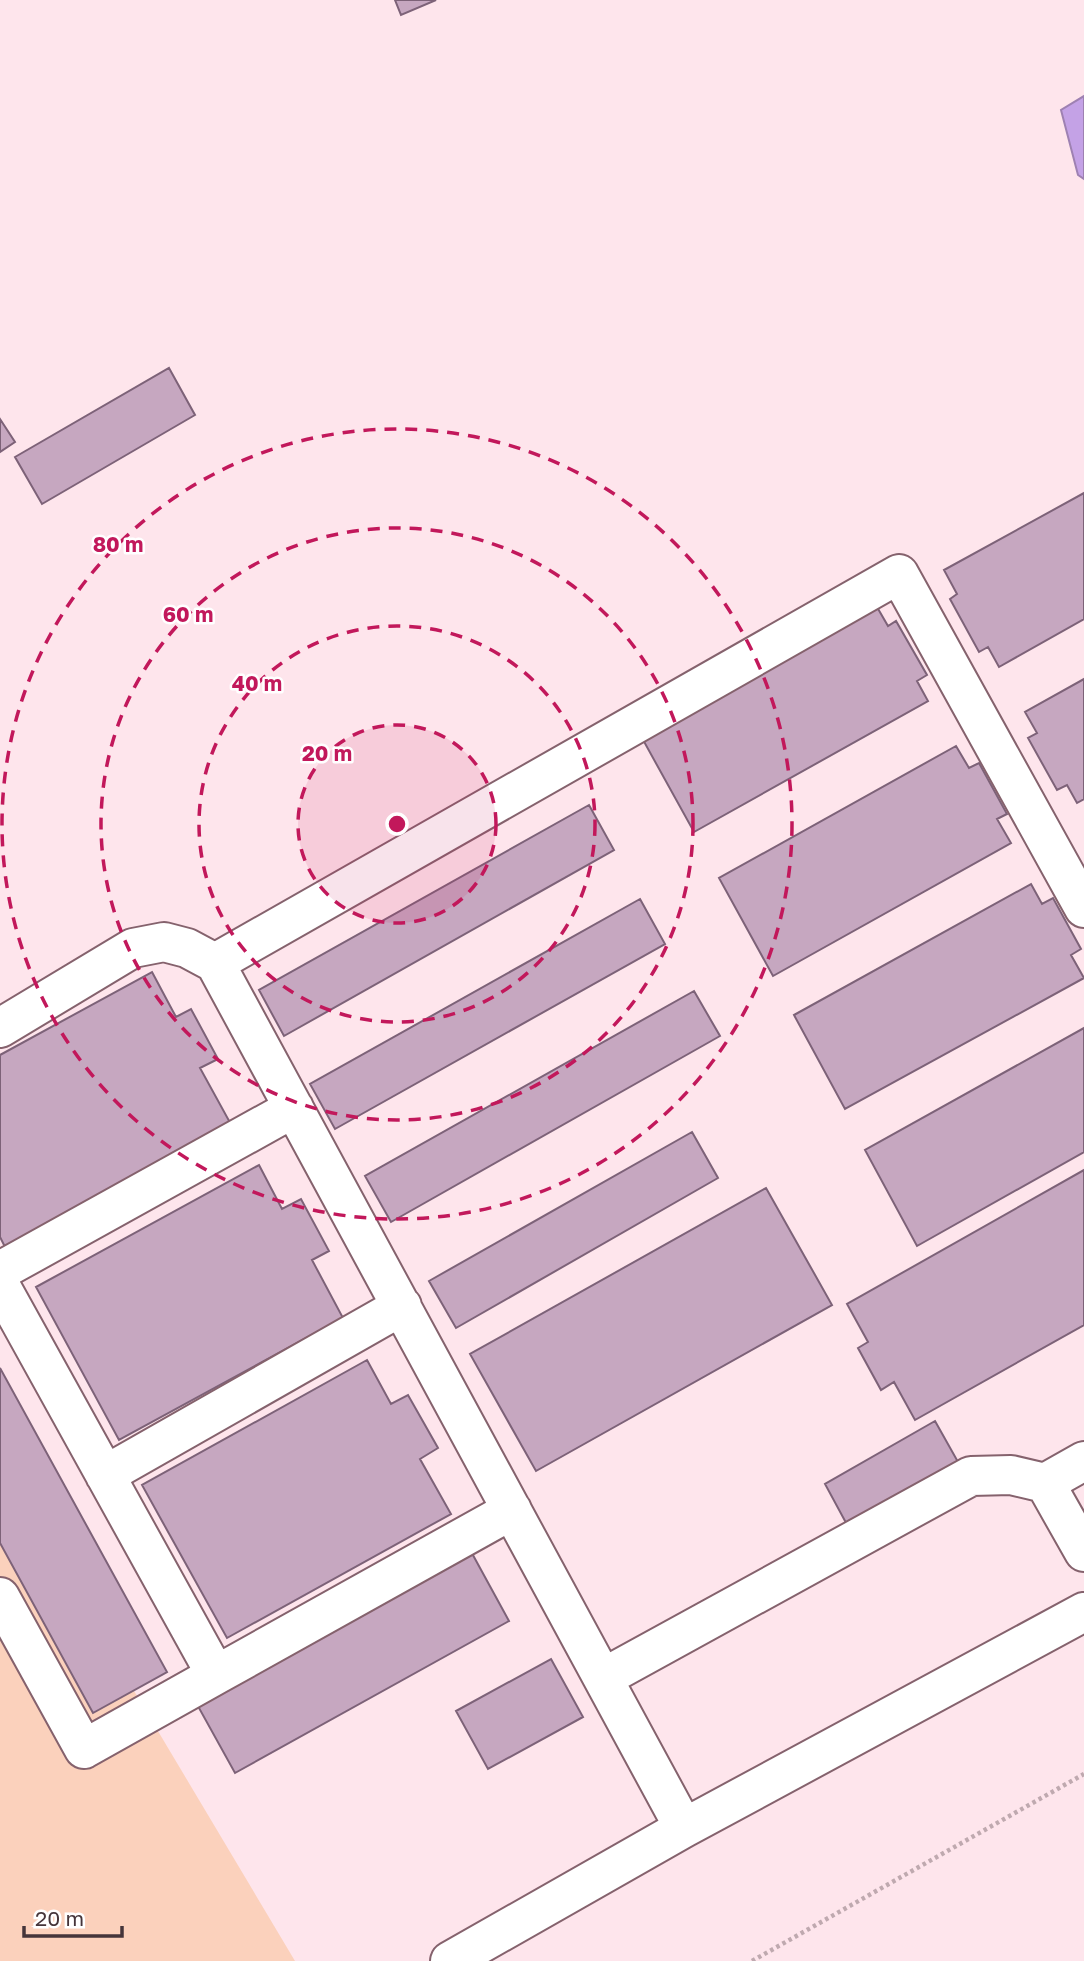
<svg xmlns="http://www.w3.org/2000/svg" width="1084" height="1961" font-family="'Golos Text',sans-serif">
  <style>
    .green { fill: #fbd1bc }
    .water { fill: #c4a2e6; stroke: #9e81b2; stroke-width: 2 }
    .building { fill: #c6a7c0; stroke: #7d6278; stroke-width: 2 }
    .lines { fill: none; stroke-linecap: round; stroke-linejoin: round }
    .minor-casing { stroke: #85626d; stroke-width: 42 }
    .path { stroke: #bfa9af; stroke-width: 4.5; stroke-dasharray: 3.5 3.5; stroke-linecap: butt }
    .minor { stroke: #fff; stroke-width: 38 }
    .ring { fill: none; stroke: #c2185b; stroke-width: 3.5; stroke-dasharray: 12 9 }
    .centre { fill: #c2185b; stroke: #fff; stroke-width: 3.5 }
    .ring-label { font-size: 21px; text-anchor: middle; font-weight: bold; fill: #c2185b; stroke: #fff; stroke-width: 5; stroke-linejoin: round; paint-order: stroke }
  </style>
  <rect width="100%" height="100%" fill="#fee5ec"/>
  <path class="green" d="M0 1466 295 1961H0Z"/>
  <path class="water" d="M1084 96V179L1078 175 1061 110Z"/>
  <path class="building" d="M395 0H436L401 15Z
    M169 368 195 415 42 504 15 457Z
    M0 419 15 442 0 452Z
    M1084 493V619L999 667 988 647 979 652 950 599 957 594 944 570Z
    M877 607 888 626 896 621 927 675 917 681 928 701 694 832 642 738Z
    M1084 679V799L1077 803 1067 785 1057 790 1028 738 1037 733 1025 712Z
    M956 746 969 768 979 763 1007 814 997 819 1011 843 773 976 719 878Z
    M589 805 614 850 284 1036 259 990Z
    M1031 884 1042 904 1053 898 1081 949 1071 955 1084 978 845 1109 794 1015Z
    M640 899 665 944 335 1129 310 1084Z
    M152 972 176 1017 191 1009 218 1059 200 1068 233 1128 7 1251 0 1237V1055Z
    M694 991 720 1036 391 1222 365 1176Z
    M1084 1028V1152L917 1246 865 1150Z
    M692 1132 718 1178 456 1328 429 1281Z
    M259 1165 282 1209 301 1199 329 1251 312 1260 343 1318 119 1440 36 1287Z
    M1084 1170V1325L915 1420 894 1382 881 1390 858 1348 868 1342 847 1304Z
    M766 1188 832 1305 536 1471 470 1354Z
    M367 1360 391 1404 408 1395 438 1448 420 1459 451 1514 227 1638 142 1485Z
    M0 1368 167 1672 93 1713 0 1543Z
    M935 1421 962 1469 851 1532 825 1484Z
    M468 1546 509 1621 235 1773 194 1699Z
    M551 1659 583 1717 488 1769 456 1711Z"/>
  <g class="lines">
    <g class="minor-casing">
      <path id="minor" d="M215 963 899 574 1084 908
        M0 1028 133 948 164 942 187 948 215 963 684 1828
        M0 1271 294 1108
        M0 1285 216 1675 512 1510
        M1084 1461 1045 1483 1084 1552
        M105 1475 402 1306
        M0 1597 84 1749 216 1675
        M603 1678 971 1476 1011 1475 1045 1483
        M450 1961 684 1828 1084 1612"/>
    </g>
    <path class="path" d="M752 1961 1084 1774"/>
    <use href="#minor" class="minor"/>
  </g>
  <circle cx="397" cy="824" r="99" fill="#c2185b" fill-opacity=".12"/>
  <g class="ring">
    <circle cx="397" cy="824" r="99"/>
    <circle cx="397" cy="824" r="198"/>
    <circle cx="397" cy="824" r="296"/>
    <circle cx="397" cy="824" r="395"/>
  </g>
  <circle cx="397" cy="824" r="10" class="centre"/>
  <g class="ring-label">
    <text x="118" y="552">80 m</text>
    <text x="188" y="622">60 m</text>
    <text x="257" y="691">40 m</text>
    <text x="327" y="761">20 m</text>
  </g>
  <path d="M24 1926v10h98v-10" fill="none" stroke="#45353a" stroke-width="3.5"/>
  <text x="35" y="1926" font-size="21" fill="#45353a" stroke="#ffffff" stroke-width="5" paint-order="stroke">20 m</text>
</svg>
